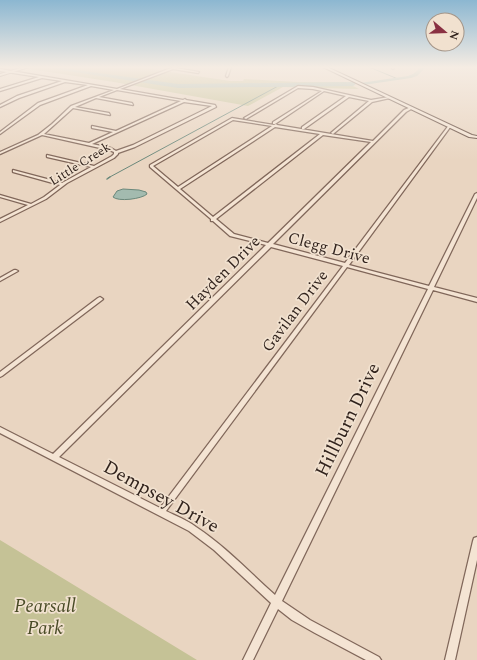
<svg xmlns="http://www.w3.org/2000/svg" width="477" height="660" font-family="Spectral,serif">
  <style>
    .green { fill: #c5c296 }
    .water { fill: #a3bbaf; stroke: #6b887b }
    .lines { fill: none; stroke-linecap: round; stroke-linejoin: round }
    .stream-far1 { stroke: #6b887b; stroke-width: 1 }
    .stream { stroke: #6b887b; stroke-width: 1.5 }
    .river { fill: #a3bbaf; fill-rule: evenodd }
    .minor-casing { stroke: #80675a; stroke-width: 2.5 }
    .tertiary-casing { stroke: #80675a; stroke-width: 2 }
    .secondary-casing { stroke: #62493d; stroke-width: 2 }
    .minor { fill: #f4e4d3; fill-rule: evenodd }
    .tertiary { fill: #f4e4d3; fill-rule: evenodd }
    .secondary { fill: #f4e4d3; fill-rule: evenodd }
    .labels { text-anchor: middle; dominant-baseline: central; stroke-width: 3.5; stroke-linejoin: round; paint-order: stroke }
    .far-street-label { font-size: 13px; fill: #31231d; stroke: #f1e1cf }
    .street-label { font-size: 16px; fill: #31231d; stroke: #f1e1cf }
    .near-street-label { font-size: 19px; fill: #31231d; stroke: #f1e1cf }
    .near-park-label { font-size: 19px; font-style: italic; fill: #494b26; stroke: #f1e1cf }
  </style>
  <rect width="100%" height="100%" fill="#e9d5c1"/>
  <path class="green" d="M17 67H137L230 81H243L244 79 298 82H345L359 89 283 87 248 106 114 82Z
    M0 540 197 660H0Z"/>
  <path class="water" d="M123 189 139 190 146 192 147 194C142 199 118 202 113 197L117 191Z"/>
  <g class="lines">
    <path class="stream-far1" d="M369 67 398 79
      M108 178 280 85"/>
    <path class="stream" d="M107 179 110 177"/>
    <path class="river" d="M42 67H56L178 84 353 82 356 84 353 86 178 88Z
      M421 67H426L417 76 411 78 363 85 360 83 408 76 413 74Z"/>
    <g class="minor-casing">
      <path id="minor" d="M177 67 176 68 199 72 198 73 173 69 120 89 183 100 185 99 186 100 215 105 216 107 135 147 118 153V154L114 158 67 183 46 199 0 222V219L28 205 0 197V195L31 204 44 197 60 185 13 172V170L62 183 91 167 47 157V155L94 166 112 156 114 154V152L109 150 42 135 0 154V152L38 135 52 124 71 106 114 90 91 86 40 105 0 134V132L38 103 88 85 65 82 19 98 0 107V105L17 96 62 81 42 78 0 91V89L39 77 0 71V69L117 89 171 68ZM117 90 181 101 116 131 92 126V128L113 132 89 143 44 134 73 108 110 115 109 113 75 107 96 98 133 105 132 103 99 97ZM184 102 212 106 133 145 116 151 111 148 92 144Z
        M229 67H231L228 76 227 77 226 76Z
        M391 67H394V68L393 69Z
        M298 86 313 87 371 100 389 97 390 98 372 102 333 134 331 133 332 132 369 101 349 97 304 129H302V127L346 96 324 91 275 124H273V122L322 91 313 89 298 88 246 119 244 118Z
        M411 107 413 108 406 112 273 244 345 263 449 125 451 126 349 265 429 286 475 194 477 193V198L434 287 477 298V302L433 290 282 601 310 620 379 657 381 660H366L315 633 292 620 278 609 253 660H243L271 603 214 550 189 531 0 433V427L53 454 266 245 230 236 213 221H211V219L150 167V165L232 118 274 125 276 124 277 125 373 141 404 110ZM233 120 272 126 178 187 153 166ZM275 127 320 134 213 217 180 189ZM323 135 371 142 268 243 234 234 216 219ZM271 247 343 266 160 508 59 457ZM347 267 428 289 275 595C249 572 225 546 196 527 187 520 176 516 166 511Z
        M14 270H16L18 271 0 281V278Z
        M100 297 103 299 102 300 2 376 0 377V372L98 298Z
        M477 537V560L455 660H445L473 541 474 538Z"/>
    </g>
    <g class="tertiary-casing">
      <path id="tertiary" d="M24 67H29L0 76V74Z"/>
    </g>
    <g class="secondary-casing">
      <path id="secondary" d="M327 67 472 135 477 136V138L469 137 323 67Z"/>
    </g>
    <use href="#minor" class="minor"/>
    <use href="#tertiary" class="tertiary"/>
    <use href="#secondary" class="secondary"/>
  </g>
  <linearGradient id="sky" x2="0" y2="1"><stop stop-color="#8cb7d1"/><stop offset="0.42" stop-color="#f5ece3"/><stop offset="1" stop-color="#f5ece3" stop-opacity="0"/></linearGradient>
  <rect width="477" height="160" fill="url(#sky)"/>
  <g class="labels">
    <g class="far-street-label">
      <text transform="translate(80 164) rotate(-32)">Little Creek</text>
    </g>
    <g class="street-label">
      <text transform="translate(329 248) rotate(15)">Clegg Drive</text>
      <text transform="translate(223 273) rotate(-45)">Hayden Drive</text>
      <text transform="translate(295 311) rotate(-53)">Gavilan Drive</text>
    </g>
    <g class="near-street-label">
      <text transform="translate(348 420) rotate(-64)">Hillburn Drive</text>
      <text transform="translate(161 497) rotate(29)">Dempsey Drive</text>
    </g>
    <g class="near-park-label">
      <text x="45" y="606">Pearsall<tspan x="45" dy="22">Park</tspan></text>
    </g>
  </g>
  <g transform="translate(445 32) rotate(109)"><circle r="19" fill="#f1e1cf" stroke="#a49588"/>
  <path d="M0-3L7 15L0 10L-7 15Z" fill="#893042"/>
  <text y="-6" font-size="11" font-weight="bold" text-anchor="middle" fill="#31231d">N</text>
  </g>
</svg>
